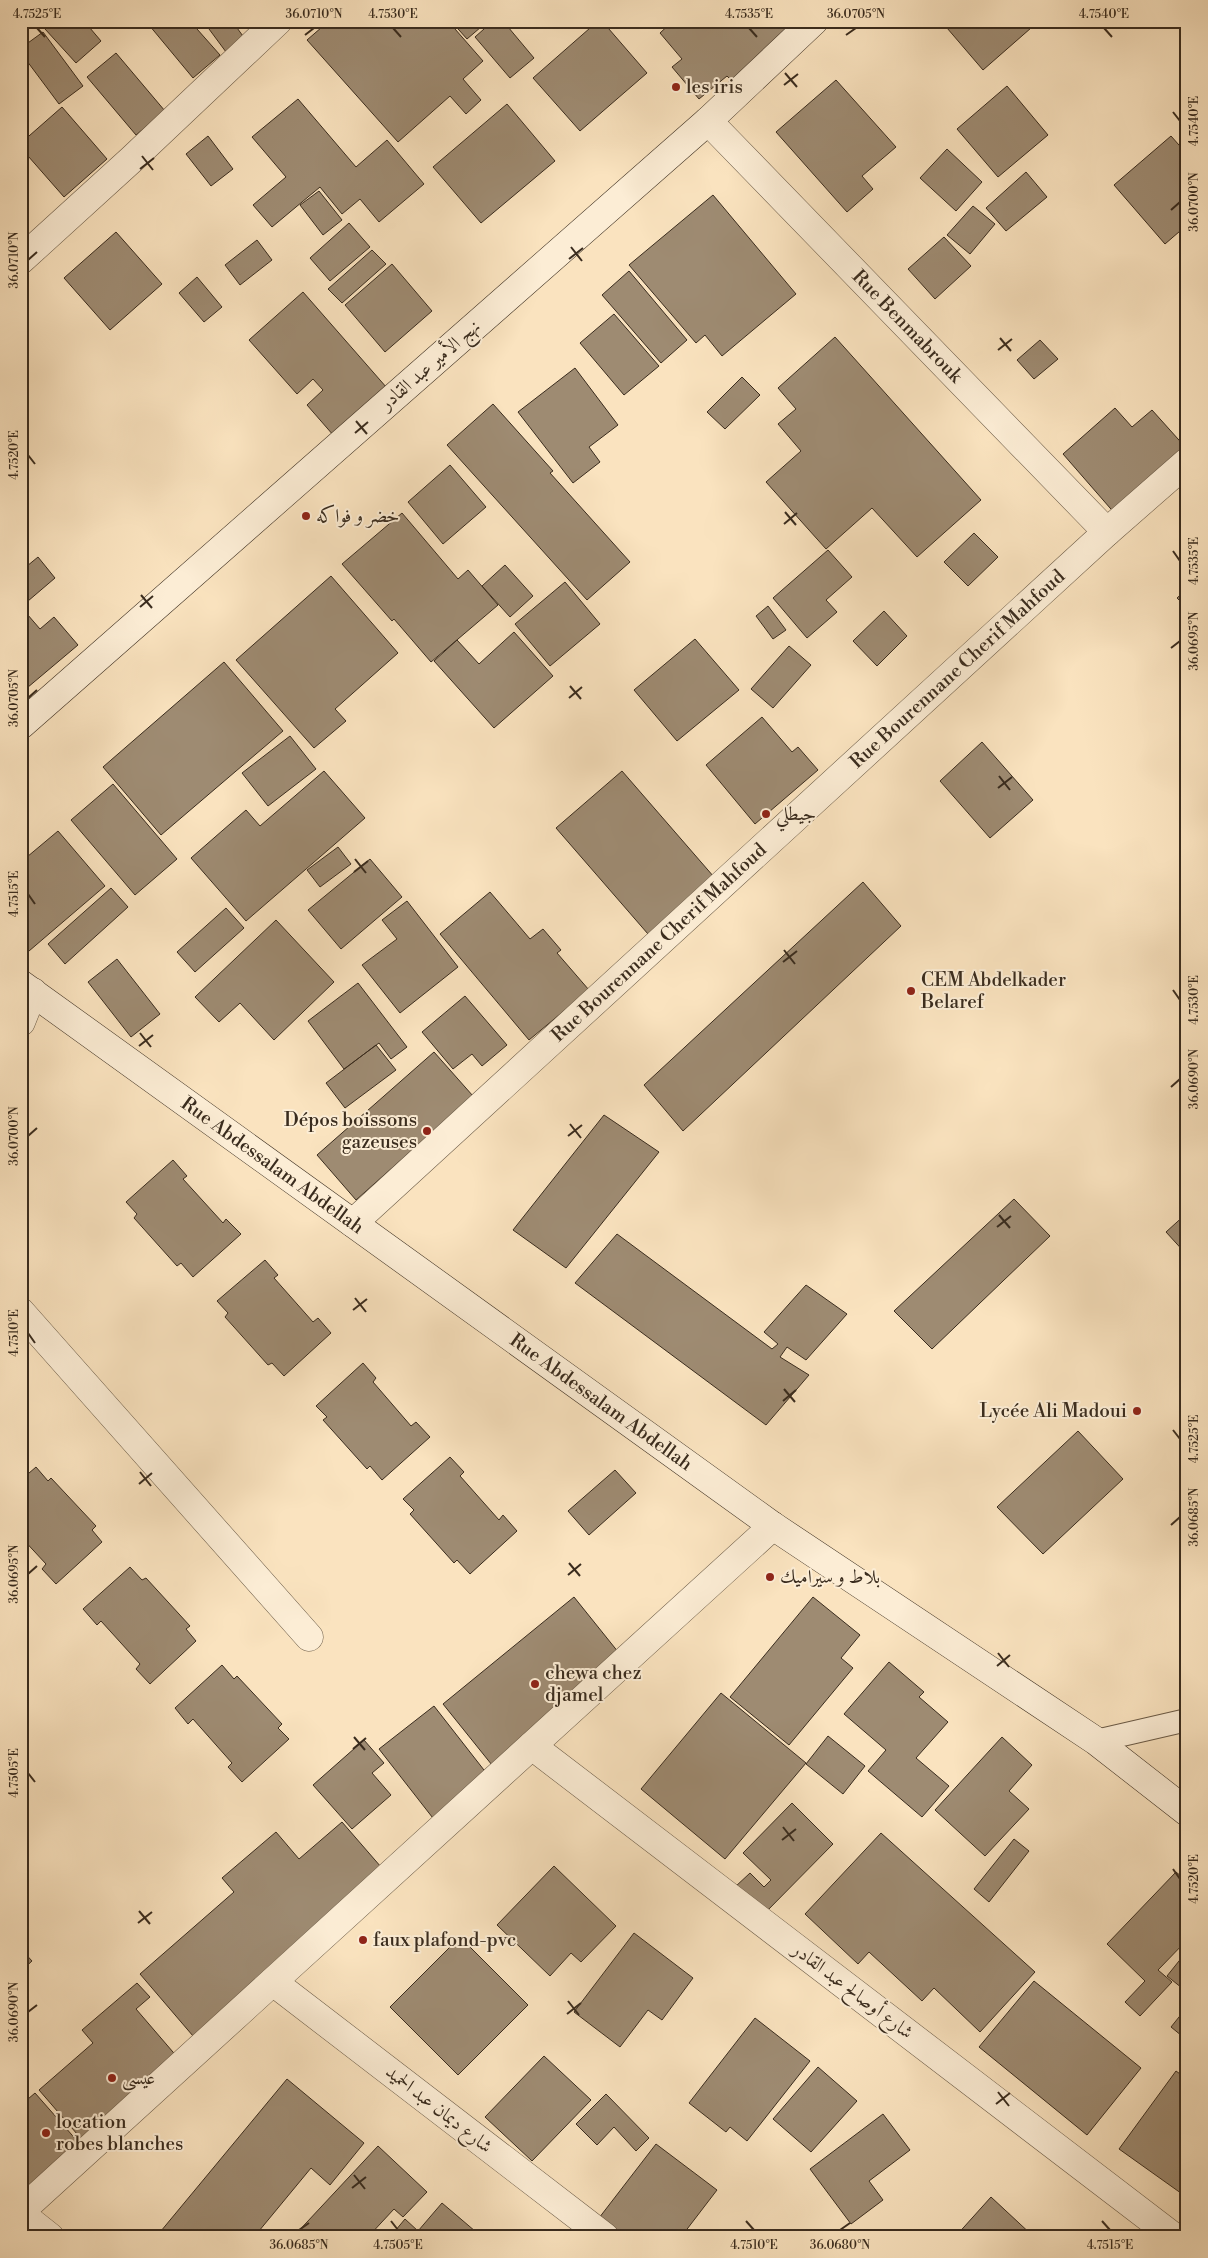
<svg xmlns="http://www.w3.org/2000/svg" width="1208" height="2258" font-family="'Libre Bodoni',Amiri,serif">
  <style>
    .building { fill: #9e8b72; stroke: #3a2c1e }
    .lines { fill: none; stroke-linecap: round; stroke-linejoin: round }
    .service-casing { stroke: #6a5a46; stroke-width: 24 }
    .minor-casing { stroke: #6a5a46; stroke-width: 29 }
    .tertiary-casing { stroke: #6a5a46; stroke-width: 29 }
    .secondary-casing { stroke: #3a2c1e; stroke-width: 29 }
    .service { stroke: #fcedd5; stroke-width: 22 }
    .minor { stroke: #fcedd5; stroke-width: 28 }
    .tertiary { stroke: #fcedd5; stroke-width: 28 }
    .secondary { stroke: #fcedd5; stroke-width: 28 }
    .ticks { fill: none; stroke: #3a2c1e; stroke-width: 2 }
    .poi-dot { fill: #8f2418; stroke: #fcedd5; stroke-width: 2 }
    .labels { text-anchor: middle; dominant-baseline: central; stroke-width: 4; stroke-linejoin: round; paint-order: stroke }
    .poi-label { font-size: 19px; fill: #3a2c1e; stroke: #fcedd5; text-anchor: start }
    .street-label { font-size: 19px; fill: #3a2c1e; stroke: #fcedd5 }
    .neatline { fill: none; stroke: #3a2c1e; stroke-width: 2 }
    .ticks-label { font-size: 12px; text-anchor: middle; fill: #3a2c1e }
  </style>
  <rect width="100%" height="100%" fill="#fae3bf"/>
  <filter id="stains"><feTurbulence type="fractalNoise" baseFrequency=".004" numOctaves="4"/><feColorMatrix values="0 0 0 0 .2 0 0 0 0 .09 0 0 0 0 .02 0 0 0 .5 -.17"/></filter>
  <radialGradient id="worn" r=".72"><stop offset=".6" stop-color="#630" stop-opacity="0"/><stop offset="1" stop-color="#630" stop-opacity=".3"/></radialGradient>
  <path class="building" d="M54 21H84L101 41 76 63 45 29Z
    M153 21H206L197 29 220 55 193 78 149 25Z
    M220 21H232L248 43 229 56 209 29Z
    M329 21H448L483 61 463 79 481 100 466 114 450 96 398 142 307 40Z
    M451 21H488L467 39Z
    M493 21H503L534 58 510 78 475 37Z
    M598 21H602L647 73 580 131 533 78Z
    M673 21H793L796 25 731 80 727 76 699 99 672 67 682 59 660 33Z
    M941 21H1039L983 70Z
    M43 32 83 86 59 104 21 53V48Z
    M116 53 165 111 136 135 87 77Z
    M836 80 896 147 862 176 873 189 847 212 776 132Z
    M1007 86 1048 135 998 177 957 129Z
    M298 99 356 167 387 140 424 184 379 222 360 199 342 214 320 187 272 227 253 205 286 177 252 137Z
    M507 104 555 161 481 223 433 167Z
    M62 107 107 159 64 197 21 148V143Z
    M208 136 233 169 211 186 186 154Z
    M1171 136 1187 154V225L1165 244 1114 185Z
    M947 149 982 182 956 211 920 178Z
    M1026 172 1047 197 1006 231 986 208Z
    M319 191 342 220 323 235 300 205Z
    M713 195 796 294 722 356 705 335 696 343 629 265Z
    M973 206 995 224 970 254 947 235Z
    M349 223 370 247 330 281 310 258Z
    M116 232 162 284 110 330 64 278Z
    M944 237 971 266 935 299 908 269Z
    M257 240 272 260 240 285 225 265Z
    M372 250 386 264 342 303 328 289Z
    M392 264 432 311 385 352 345 305Z
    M629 271 687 340 661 363 602 295Z
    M197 277 222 307 204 322 179 293Z
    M303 292 387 388 334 436 307 405 323 390 313 379 297 394 249 340Z
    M614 314 659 366 624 395 580 343Z
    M835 337 981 500 917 557 872 508 826 549 766 482 801 451 778 424 796 409 778 388Z
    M1040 340 1058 359 1034 379 1017 360Z
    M575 368 618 425 589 447 600 462 573 483 518 412Z
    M742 377 760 395 725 429 707 412Z
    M493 404 553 471 550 473 630 562 587 600 447 445Z
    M1115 408 1132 427 1152 410 1187 449 1117 516 1063 454Z
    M450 465 486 507 443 544 408 502Z
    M402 513 458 579 468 570 498 605 431 662 394 619 392 621 342 564Z
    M974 533 998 557 968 586 944 562Z
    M828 550 852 577 826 600 837 612 807 638 773 598Z
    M38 557 55 578 21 607V571Z
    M505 565 533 596 510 617 482 586Z
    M331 576 398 653 335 709 346 721 314 748 236 660Z
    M565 582 600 624 550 666 515 624Z
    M1187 589V608L1177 598Z
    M768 606 786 630 773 639 756 616Z
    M21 607 40 629 54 617 78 645 21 693Z
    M884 611 907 636 877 666 853 641Z
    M514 632 553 676 494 728 434 661 457 640 479 664Z
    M695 639 739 690 677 741 634 690Z
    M789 646 811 665 773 708 751 689Z
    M224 662 283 731 161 835 103 767Z
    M762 717 792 752 798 747 818 770 755 824 706 765Z
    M290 736 316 769 268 806 242 773Z
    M982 742 1033 800 990 838 940 781Z
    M324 771 365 818 246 921 191 858 246 810 260 826Z
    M622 771 714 877 648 934 556 828Z
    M113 784 177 859 135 895 71 820Z
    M58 831 105 886 22 957 21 862Z
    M338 847 351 864 320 887 307 870Z
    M370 859 402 897 341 949 308 910Z
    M863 882 901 926 683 1131 644 1085Z
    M111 888 128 907 65 964 48 944Z
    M490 892 530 939 543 929 561 950 557 953 589 990 529 1040 440 934Z
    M407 901 458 967 400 1013 362 965 397 939 382 920Z
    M226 908 244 928 195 972 177 952Z
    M276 920 334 982 274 1040 240 1003 219 1022 195 997Z
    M117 959 160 1014 131 1037 88 982Z
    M358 983 407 1047 391 1059 379 1043 344 1069 308 1021Z
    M465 996 507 1045 482 1066 472 1054 453 1069 422 1032Z
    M376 1045 396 1070 345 1108 326 1083Z
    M434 1052 473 1096 356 1200 317 1155Z
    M604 1115 659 1152 566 1268 513 1230Z
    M173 1160 187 1176 183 1179 223 1223 226 1219 241 1234 193 1277 181 1263 177 1266 134 1218 137 1214 126 1202Z
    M1014 1199 1050 1236 932 1349 894 1311Z
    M1187 1213V1255L1166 1232Z
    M617 1234 772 1349 778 1344 764 1332 806 1285 847 1314 806 1360 787 1347 780 1357 809 1375 766 1425 575 1283Z
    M265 1260 278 1275 274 1278 313 1322 318 1318 331 1333 284 1376 272 1363 268 1365 225 1317 228 1313 217 1301Z
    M363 1363 376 1378 373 1382 411 1426 416 1422 430 1437 382 1480 370 1466 367 1469 323 1420 327 1417 316 1406Z
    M1078 1431 1123 1479 1043 1554 997 1507Z
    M450 1457 464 1472 460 1476 499 1520 503 1515 517 1531 470 1574 457 1560 454 1563 410 1514 414 1510 403 1499Z
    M36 1467 48 1481 51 1478 96 1526 92 1530 102 1542 56 1584 42 1569 46 1564 21 1537V1480Z
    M615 1470 636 1493 589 1535 568 1511Z
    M130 1567 142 1580 146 1578 190 1626 186 1629 196 1641 150 1684 136 1669 140 1664 101 1621 97 1625 83 1609Z
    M574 1597 627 1663 496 1770 443 1704Z
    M813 1597 860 1635 841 1658 853 1668 789 1745 730 1697Z
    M889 1662 924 1692 919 1697 948 1722 916 1758 949 1786 922 1817 868 1771 886 1750 844 1714Z
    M222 1665 234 1679 237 1676 282 1724 278 1728 289 1739 242 1782 228 1767 232 1763 193 1719 188 1724 175 1708Z
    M721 1693 806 1763 725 1859 641 1789Z
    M434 1706 491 1779 436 1822 379 1749Z
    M828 1736 865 1766 843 1794 806 1764Z
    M1002 1737 1032 1765 1009 1791 1029 1809 985 1856 935 1810Z
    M364 1740 384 1763 372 1773 391 1795 352 1829 313 1785Z
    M792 1803 833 1844 763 1915 735 1887 750 1873 764 1887 771 1880 743 1853Z
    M342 1822 388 1875 199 2043 140 1974 234 1892 222 1878 276 1832 299 1859Z
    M881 1833 1035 1972 980 2032 934 1988 922 2001 869 1952 858 1964 805 1914Z
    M1014 1839 1029 1851 989 1902 974 1889Z
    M554 1866 616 1926 581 1962 571 1953 550 1976 497 1925Z
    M1176 1872 1187 1881V1940L1158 1970 1172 1982 1140 2016 1125 2002 1145 1981 1107 1944Z
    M634 1933 693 1978 662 2020 648 2010 620 2047 574 2012Z
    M460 1937 528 2005 458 2075 390 2007Z
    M21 1949 32 1961 21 1971Z
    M1187 1951V1992L1167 1976Z
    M1034 1981 1141 2068 1087 2135 979 2047Z
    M137 1983 150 1997 136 2009 185 2066 90 2149 39 2090 93 2043 82 2030Z
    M1187 2007V2030L1182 2036 1171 2027Z
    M755 2018 810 2061 747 2141 730 2127 726 2132 689 2103Z
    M544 2056 591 2100 532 2161 485 2117Z
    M818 2067 857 2101 811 2152 773 2119Z
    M1176 2071 1187 2079V2193L1185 2196 1119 2149Z
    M287 2079 364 2143 330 2185 311 2168 254 2237H156Z
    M35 2093 94 2160 21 2201V2105Z
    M606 2094 649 2138 636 2151 614 2127 597 2145 576 2124Z
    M883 2114 910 2150 869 2181 883 2200 851 2224 810 2169Z
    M656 2144 717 2190 681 2237H623L599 2218Z
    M378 2146 427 2192 403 2217 394 2209 368 2237H293Z
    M991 2197 1034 2237H955Z
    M442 2203 482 2237H390L405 2219 418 2231Z"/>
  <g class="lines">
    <g class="service-casing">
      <path id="service" d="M1096 1741 1187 1720"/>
    </g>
    <g class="minor-casing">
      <g id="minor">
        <path id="s1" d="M708 121 1107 532"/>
        <path d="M21 260 132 159 278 21"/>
        <path d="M21 1022 33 992"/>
        <path id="s2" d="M353 1223 1107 532 1187 462"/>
        <path d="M21 1312 309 1637"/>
        <path d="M532 1746 1174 2237"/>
        <path d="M273 1982 605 2237"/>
        <path d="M21 2214 50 2237"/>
      </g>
    </g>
    <g class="tertiary-casing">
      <path id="tertiary" d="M21 2211 773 1526"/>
    </g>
    <g class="secondary-casing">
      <g id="secondary">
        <path d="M21 725 708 121 814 21"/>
        <path id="s3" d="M21 984 773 1526 1096 1741 1187 1812"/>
      </g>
    </g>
    <use href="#service" class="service"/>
    <use href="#minor" class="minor"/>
    <use href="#tertiary" class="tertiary"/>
    <use href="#secondary" class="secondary"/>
  </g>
  <path class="ticks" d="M37 28 45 37M393 28 401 37M749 28 757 37M1104 28 1112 37M305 35 314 28M846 35 856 28M785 73 797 87M784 85 798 74M1173 112 1180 121M142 156 153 170M140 169 154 158M1171 210 1180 202M571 247 582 261M569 259 583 248M28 260 37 252M1000 338 1011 351M998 350 1012 339M356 421 367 434M355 433 368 422M28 455 35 464M785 512 796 525M784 524 797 513M1173 551 1180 561M141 595 152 608M140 607 153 596M1171 648 1180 641M570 686 581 699M28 698 37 690M569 698 582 687M999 776 1010 790M998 788 1012 777M355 859 366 873M354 872 368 861M28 894 35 904M784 950 795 964M783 962 797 951M1173 990 1180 1000M140 1033 151 1047M139 1046 153 1035M1171 1087 1180 1079M570 1124 581 1138M28 1136 37 1128M568 1136 582 1125M999 1215 1010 1228M997 1227 1011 1216M355 1298 366 1312M353 1310 367 1299M28 1333 35 1343M784 1389 795 1402M783 1401 796 1390M1173 1430 1180 1439M140 1472 151 1486M139 1484 152 1473M1171 1525 1180 1517M569 1563 580 1576M28 1574 37 1566M568 1575 581 1564M998 1653 1009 1667M997 1666 1010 1655M354 1737 365 1750M353 1749 366 1738M28 1773 35 1782M783 1827 794 1841M782 1840 796 1829M1173 1869 1180 1879M139 1911 150 1924M138 1923 152 1912M568 2001 579 2015M28 2012 37 2005M567 2014 581 2003M998 2092 1009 2106M996 2104 1010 2093M354 2175 365 2189M352 2188 366 2177M391 2221 398 2230M746 2221 754 2230M1102 2221 1110 2230M299 2230 309 2223M840 2230 850 2223"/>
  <g class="poi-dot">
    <circle cx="676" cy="87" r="5"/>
    <circle cx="306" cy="516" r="5"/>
    <circle cx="766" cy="814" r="5"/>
    <circle cx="911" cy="991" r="5"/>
    <circle cx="427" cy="1131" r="5"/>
    <circle cx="1137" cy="1411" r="5"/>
    <circle cx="770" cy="1577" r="5"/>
    <circle cx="535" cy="1684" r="5"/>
    <circle cx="363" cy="1940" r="5"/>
    <circle cx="112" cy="2078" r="5"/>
    <circle cx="46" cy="2133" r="5"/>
  </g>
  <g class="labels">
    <g class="poi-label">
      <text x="686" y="87">les iris</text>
      <text x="316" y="516">خضر و فواكه</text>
      <text x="776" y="814">جيطلي</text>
      <text x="921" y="980">CEM Abdelkader<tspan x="921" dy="22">Belaref</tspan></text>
      <text x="417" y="1120" text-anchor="end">Dépos boissons<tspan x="417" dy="22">gazeuses</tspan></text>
      <text x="1127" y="1411" text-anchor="end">Lycée Ali Madoui</text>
      <text x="780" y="1577">بلاط و سيراميك</text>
      <text x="545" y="1673">chewa chez<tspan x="545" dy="22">djamel</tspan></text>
      <text x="373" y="1940">faux plafond-pvc</text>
      <text x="122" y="2078">عيسى</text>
      <text x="56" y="2122">location<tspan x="56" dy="22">robes blanches</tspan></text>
    </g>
    <g class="street-label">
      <text stroke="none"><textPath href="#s1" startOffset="286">Rue Benmabrouk</textPath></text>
      <text transform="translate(430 365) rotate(-41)">نهج الأمير عبد القادر</text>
      <text stroke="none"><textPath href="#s2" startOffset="820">Rue Bourennane Cherif Mahfoud</textPath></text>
      <text stroke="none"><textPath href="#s2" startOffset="415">Rue Bourennane Cherif Mahfoud</textPath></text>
      <text stroke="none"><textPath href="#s3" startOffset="310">Rue Abdessalam Abdellah</textPath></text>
      <text stroke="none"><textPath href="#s3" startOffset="715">Rue Abdessalam Abdellah</textPath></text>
      <text transform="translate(853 1991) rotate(37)">شارع أوصالح عبد القادر</text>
      <text transform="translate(439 2109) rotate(38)">شارع ديمان عبد الحميد</text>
    </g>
  </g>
  <rect width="1208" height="2258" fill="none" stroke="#fae3bf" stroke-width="55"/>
  <rect x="28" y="28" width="1152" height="2202" class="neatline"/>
  <g class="ticks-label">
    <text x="37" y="18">4.7525°E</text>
    <text x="314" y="18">36.0710°N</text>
    <text x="393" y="18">4.7530°E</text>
    <text x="749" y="18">4.7535°E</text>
    <text x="856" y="18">36.0705°N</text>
    <text x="1104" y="18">4.7540°E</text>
    <text transform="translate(1194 121) rotate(-90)" y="4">4.7540°E</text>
    <text transform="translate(1194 202) rotate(-90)" y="4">36.0700°N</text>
    <text transform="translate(14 260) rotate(-90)" y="4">36.0710°N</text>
    <text transform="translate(14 455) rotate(-90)" y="4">4.7520°E</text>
    <text transform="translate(1194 561) rotate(-90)" y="4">4.7535°E</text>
    <text transform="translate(1194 641) rotate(-90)" y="4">36.0695°N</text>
    <text transform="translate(14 698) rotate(-90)" y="4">36.0705°N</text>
    <text transform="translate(14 894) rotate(-90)" y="4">4.7515°E</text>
    <text transform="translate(1194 1000) rotate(-90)" y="4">4.7530°E</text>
    <text transform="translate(1194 1079) rotate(-90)" y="4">36.0690°N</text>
    <text transform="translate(14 1136) rotate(-90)" y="4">36.0700°N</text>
    <text transform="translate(14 1333) rotate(-90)" y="4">4.7510°E</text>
    <text transform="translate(1194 1439) rotate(-90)" y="4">4.7525°E</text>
    <text transform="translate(1194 1517) rotate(-90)" y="4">36.0685°N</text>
    <text transform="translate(14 1574) rotate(-90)" y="4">36.0695°N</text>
    <text transform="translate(14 1773) rotate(-90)" y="4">4.7505°E</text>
    <text transform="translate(1194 1879) rotate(-90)" y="4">4.7520°E</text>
    <text transform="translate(14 2012) rotate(-90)" y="4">36.0690°N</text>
    <text x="299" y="2249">36.0685°N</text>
    <text x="398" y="2249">4.7505°E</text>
    <text x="754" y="2249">4.7510°E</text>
    <text x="840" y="2249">36.0680°N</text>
    <text x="1110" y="2249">4.7515°E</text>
  </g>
  <rect width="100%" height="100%" filter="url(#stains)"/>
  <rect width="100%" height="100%" fill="url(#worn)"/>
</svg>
